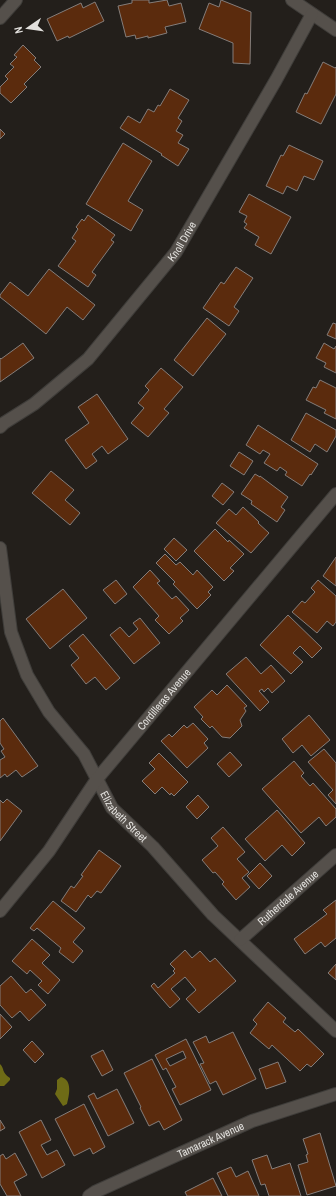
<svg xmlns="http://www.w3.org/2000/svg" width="336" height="1196" font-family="'Archivo Narrow',sans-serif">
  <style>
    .water { fill: #6e6b16 }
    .building { fill: #5b2b0d; stroke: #847d7a; fill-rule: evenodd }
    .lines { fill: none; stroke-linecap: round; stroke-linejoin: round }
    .street-casing { stroke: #3f3d3a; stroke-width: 14 }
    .street { stroke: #55504b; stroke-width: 12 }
    .labels { text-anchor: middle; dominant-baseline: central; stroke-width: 3.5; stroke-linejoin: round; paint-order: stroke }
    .street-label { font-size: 11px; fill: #e2e0dd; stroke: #231f1b }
  </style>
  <rect width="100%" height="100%" fill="#231f1b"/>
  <path class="water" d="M0 1064C5 1069 1 1072 10 1078V1080L4 1086H0Z
    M61 1077C73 1080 69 1096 67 1104L63 1106 55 1094 57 1089V1080Z"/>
  <path class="building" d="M132 0H149V3L167 0 169 6 181 3 186 22 165 27 167 33 148 38V36L136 39 135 35 126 37 118 6 132 3Z
    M221 0 251 12 250 64 233 63V43L199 29 209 3 219 7Z
    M95 2 104 21 69 38 68 36 57 41 47 19 81 3 83 8Z
    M23 45 36 58 34 60 41 67 24 84 27 87 11 103 0 93V87L8 79 5 76 14 67 10 64 17 57 14 55Z
    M323 62 335 68 336 67V94L321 124 296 112 305 93 307 94Z
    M170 89 189 100 178 118 182 121 176 131 183 135 178 143 189 149 178 166 161 155 162 154 120 128 128 116 140 123 148 109 154 112 158 105 160 106Z
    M0 129 5 134 0 139Z
    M123 143 152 161 128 201 143 210 131 231 86 204Z
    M289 145 323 161 314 180 304 176 297 191 287 186 283 194 266 186 281 155 283 156Z
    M249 194 291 217 271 254 255 245 259 237 244 228 247 224 244 222 247 216 239 212Z
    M88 215 115 235 111 240 114 242 92 272 96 275 88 287 58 266 76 241 72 238 78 229 76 227 82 219 84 221Z
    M236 267 253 278 234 307 239 311 229 326 203 308 221 282 224 284Z
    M49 269 95 305 83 320 67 307 46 334 0 297V295L10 282 28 296Z
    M207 318 226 334 193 376 174 360Z
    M333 323 336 324V339L327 335Z
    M23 343 34 358 0 382V358L1 359Z
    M324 343 334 349 336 346V373L324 367 326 363 316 358Z
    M161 368 183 387 164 409 169 413 148 437 131 423 144 408 138 403 149 390 145 386Z
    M320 380 336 388V419L324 413 326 410 306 400 313 387 316 388Z
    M97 394 128 439 108 454 102 446 92 454 97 461 86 469 65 440 89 423 78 407Z
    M306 413 336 430V436L327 452 315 444 310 452 291 440Z
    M258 425 318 464 311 475 310 474 302 486 285 475 287 472 280 467 277 471 264 463 270 454 263 450 260 454 246 445Z
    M239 452 253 461 244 475 230 466Z
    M51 471 74 490 65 500 80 513 70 525 32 493Z
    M255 474 260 477V476L288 497 281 507 285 510 277 522 251 504 252 501 241 494Z
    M222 483 234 492 223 505 212 496Z
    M243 507 259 522 258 523 269 533 251 553 216 523 229 509 236 515Z
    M215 529 228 542 229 540 244 554 230 568 234 571 224 581 194 551Z
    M174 538 187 550 176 561 164 549Z
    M165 554 176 565 180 562 193 575 197 570 213 587 208 592 211 595 197 609 173 584 175 582 156 563Z
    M336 557V586L323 576Z
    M150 570 160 581 157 583 172 599 176 596 189 610 180 618 183 621 169 634 155 620 159 616 133 587Z
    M116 580 127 594 115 604 103 590Z
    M318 580 336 596V622L333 626 327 621 317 633 292 612 302 601 305 603 315 592 311 588Z
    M63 589 87 618 50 649 26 619Z
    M288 615 322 648 312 658 300 646 293 653 303 662 291 674 260 645Z
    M140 618 160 643 134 664 110 635 120 627 129 637 138 629 133 623Z
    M83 634 120 678 106 690 95 677 86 684 71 665 79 658 69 646Z
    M246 657 261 674 271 665 285 681 272 693 268 688 264 692 262 689 259 691 269 702 260 711 226 674Z
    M227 685 247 706 244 708 246 711 240 720 242 726 230 738 222 737 212 726 210 728 201 719 203 717 194 707 212 690 217 695Z
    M309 715 330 740 311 756 302 745 293 753 282 739Z
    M3 718 38 766 22 777 16 770 7 777 5 774 0 778V760L5 757 1 751 4 749 0 743V721Z
    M193 723 208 739 204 743 208 748 187 768 161 741 169 734 172 737 184 725 187 728Z
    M324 749 336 763V804L328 795 333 790 308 762Z
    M230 752 242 765 229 777 217 764Z
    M159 753 188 782 174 796 171 793 170 795 162 787 155 794 142 781 155 769 149 763Z
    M294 761 304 773 301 776 310 786 313 783 336 809V817L326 826 319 817 301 833 262 789Z
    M198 795 209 807 197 819 186 807Z
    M7 799 22 811 0 841V800L3 803Z
    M277 810 305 843 292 856 282 845 265 861 245 839Z
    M223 827 245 852 237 859 249 872 242 878 250 887 236 900 222 884 224 882 215 872 213 873 202 860 218 846 211 838Z
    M99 850 121 866 101 893 97 891 91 898 88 895 76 912 61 901 71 886 74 888 83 876 81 875Z
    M260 863 272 876 259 889 247 876Z
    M336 900V938L325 947 321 942 305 954 294 939 327 914 323 910Z
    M53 901 85 928 73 942 83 951 73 963 59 952 61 948 37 928 34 931 30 928Z
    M32 939 50 955 42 963 60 980 48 994 38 985 42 981 30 970 27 974 12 961Z
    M185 950 192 958 200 951 210 962 215 958 236 981 199 1013 186 999 196 990 185 977 171 989 180 999 170 1008 151 986 154 983 158 988 175 973 173 971 175 969 170 964Z
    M336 964V980L328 973Z
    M11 976 26 993 31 989 46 1005 29 1021 20 1011 12 1018 0 1005V986Z
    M268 1002 286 1018 283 1022 295 1032 298 1029 324 1054 311 1067 307 1064 300 1071 272 1045 269 1049 250 1033 257 1024 253 1020Z
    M0 1014 12 1027 0 1039Z
    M233 1032 256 1079 223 1095 216 1081 210 1084 200 1064 204 1063 193 1042 206 1036 209 1043Z
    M186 1039 211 1090 180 1105 172 1089 176 1087 166 1068 163 1070 155 1055ZM183 1051 186 1058 170 1066 166 1059Z
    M32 1041 44 1054 35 1063 23 1050Z
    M103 1050 113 1070 102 1076 91 1056Z
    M152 1059 182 1120 164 1130 159 1121 149 1126 140 1108 141 1107 124 1073Z
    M278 1062 286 1082 266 1089 259 1069Z
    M117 1089 134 1123 108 1136 88 1096 94 1093 97 1099Z
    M84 1104 105 1147 93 1154 90 1148 74 1156 55 1119Z
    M0 1120 5 1128 0 1131Z
    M41 1120 51 1140 41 1145 47 1155 57 1150 65 1165 42 1178 19 1132Z
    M320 1133 336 1186 307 1195 298 1165 308 1162 306 1155 308 1154 303 1139Z
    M15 1153 27 1175 14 1182 21 1196H7L0 1184V1156L3 1154 6 1159Z
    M267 1155 272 1169 290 1163 301 1196H269L265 1184 261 1185 252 1160Z
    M231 1167 236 1177 248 1171 259 1196H228L217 1173Z
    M213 1178 222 1196H187L185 1192Z"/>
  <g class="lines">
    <g class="street-casing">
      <g id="street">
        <path d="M292 0 336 30"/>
        <path d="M0 18 16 0"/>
        <path id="s1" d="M0 427 4 423 34 404 88 359 176 252 276 80 312 14"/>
        <path id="s2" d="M0 548 11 632 27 675 49 712 84 754 112 808 153 847 213 915 336 1031"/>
        <path id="s3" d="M0 911 49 851 97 779 336 494"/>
        <path id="s4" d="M240 940 336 855"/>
        <path id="s5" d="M89 1196 95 1192 252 1121 336 1094"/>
      </g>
    </g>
    <use href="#street" class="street"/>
  </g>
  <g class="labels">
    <g class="street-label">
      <text stroke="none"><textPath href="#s1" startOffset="262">Knoll Drive</textPath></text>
      <text stroke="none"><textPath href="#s3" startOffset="268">Cordilleras Avenue</textPath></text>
      <text stroke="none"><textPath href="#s2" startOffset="303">Elizabeth Street</textPath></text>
      <text stroke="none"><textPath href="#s4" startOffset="64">Rutherdale Avenue</textPath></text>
      <text stroke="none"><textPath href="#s5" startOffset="134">Tamarack Avenue</textPath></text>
    </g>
  </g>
  <g transform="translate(28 28) rotate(257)" stroke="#231f1b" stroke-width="3" paint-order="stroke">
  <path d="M0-3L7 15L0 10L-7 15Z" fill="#e2e0dd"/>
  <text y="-6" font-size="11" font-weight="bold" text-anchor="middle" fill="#e2e0dd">N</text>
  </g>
</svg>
